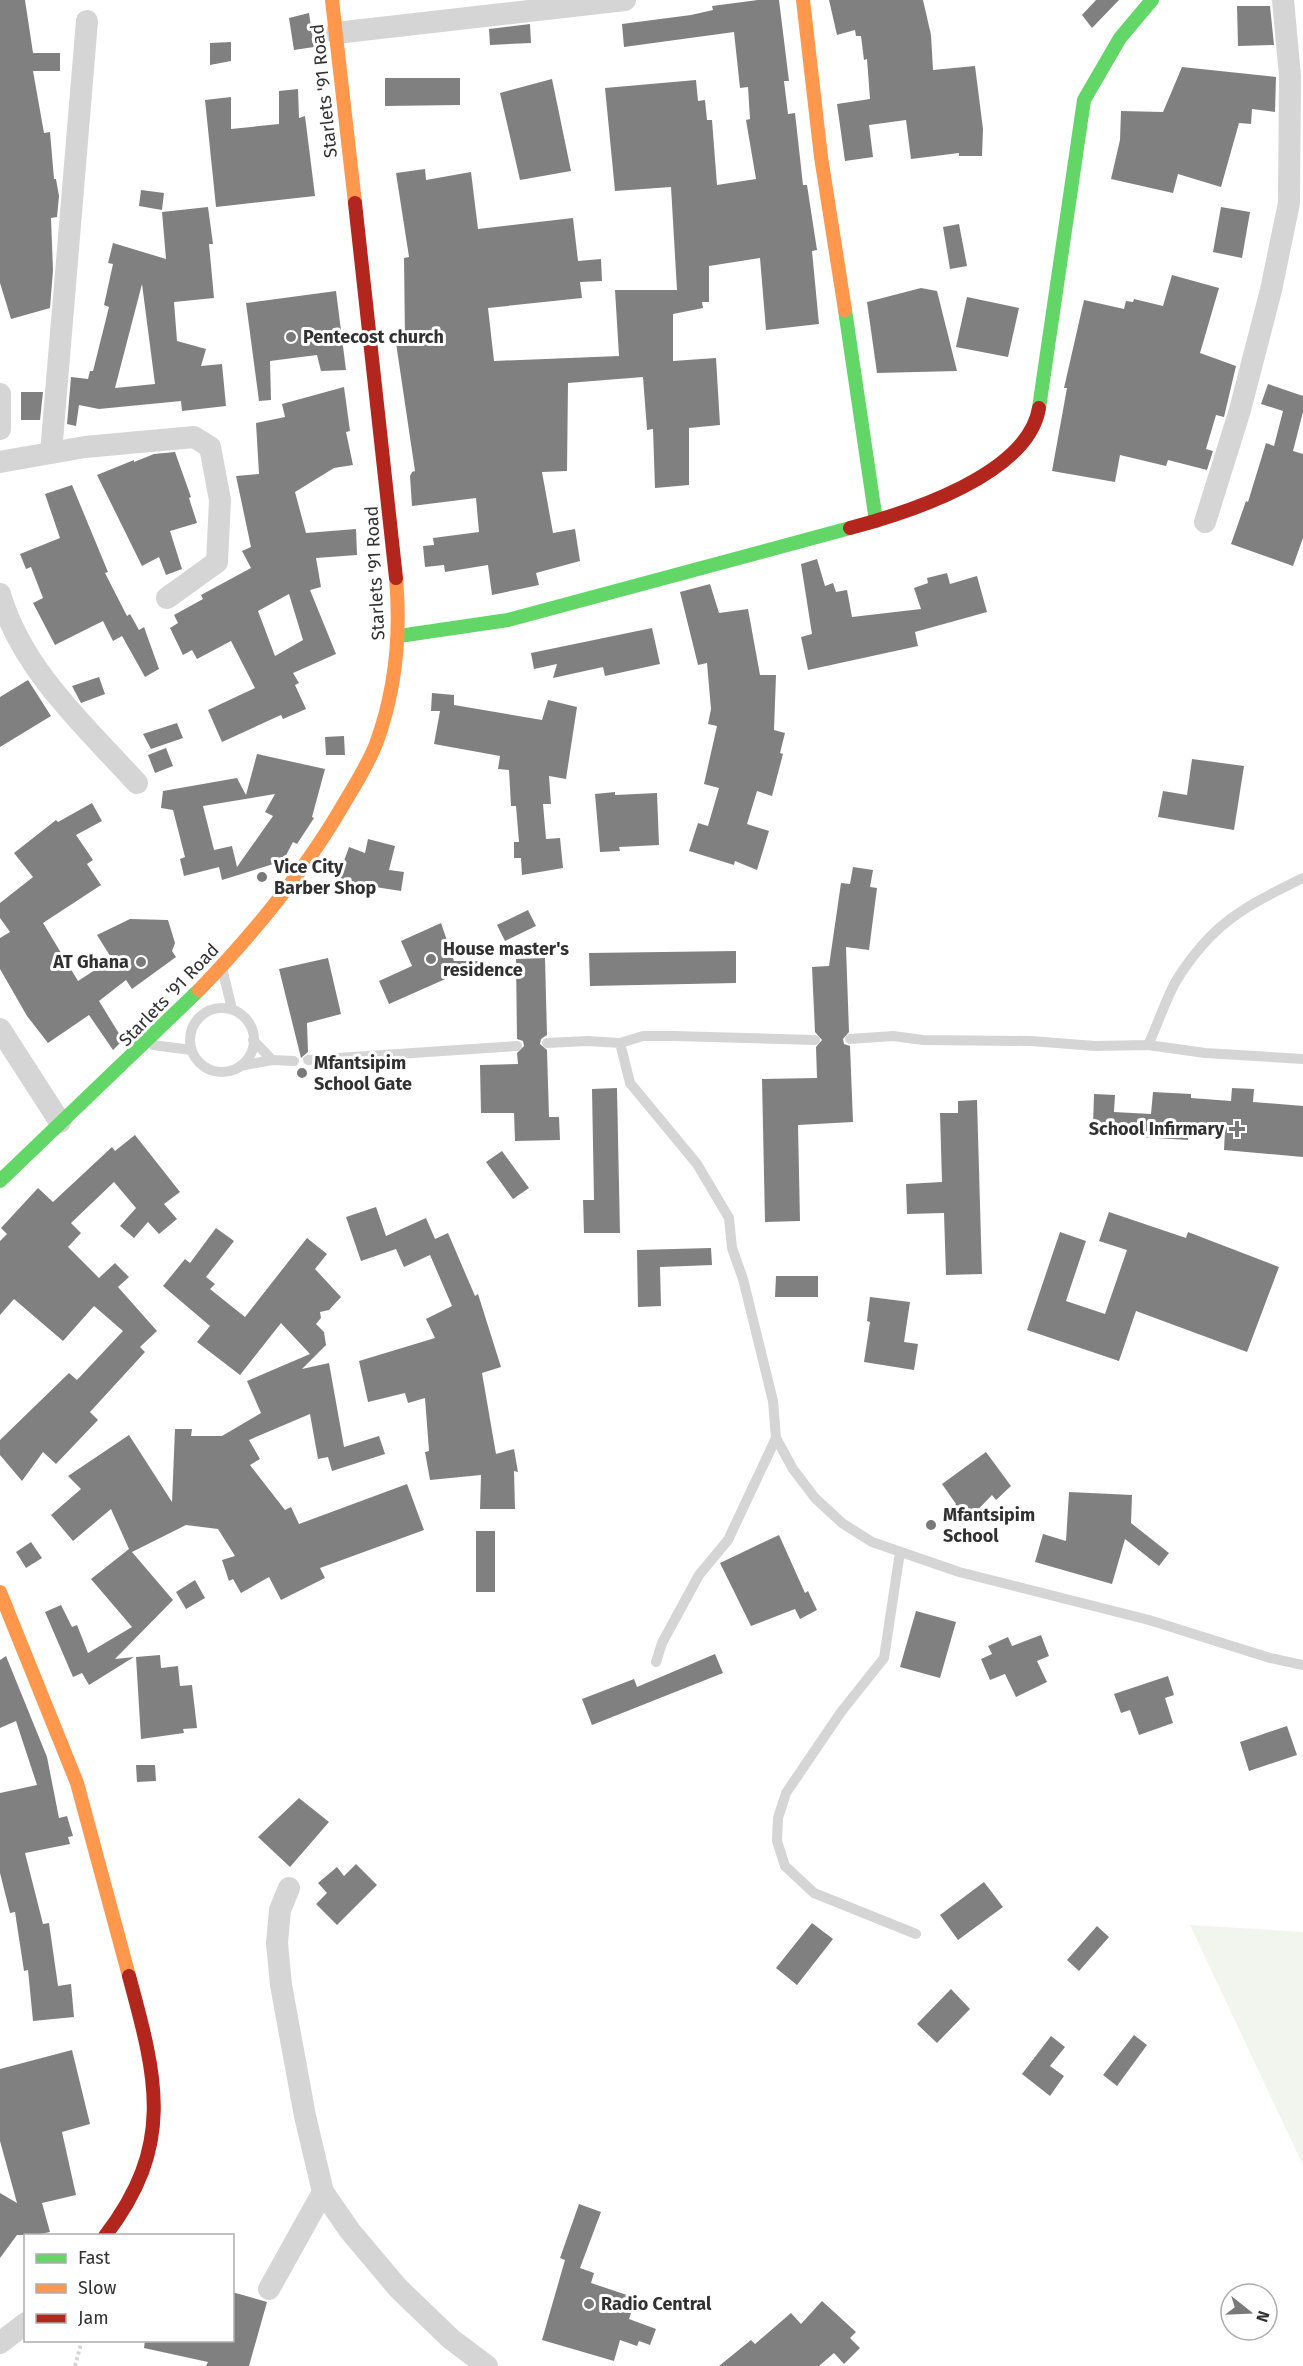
<svg xmlns="http://www.w3.org/2000/svg" width="1303" height="2366" font-family="'Fira Sans',sans-serif">
  <style>
    .green { fill: #f1f5ed }
    .building { fill: #808080; fill-rule: evenodd }
    .lines { fill: none; stroke-linecap: round; stroke-linejoin: round }
    .path { stroke: #d5d5d5; stroke-width: 4; stroke-dasharray: 3 3; stroke-linecap: butt }
    .lane { stroke: #d5d5d5; stroke-width: 10 }
    .street { stroke: #d5d5d5; stroke-width: 22 }
    .fast { stroke: #63d668; stroke-width: 14 }
    .slow { stroke: #ff974d; stroke-width: 14 }
    .jam { stroke: #b3261e; stroke-width: 14 }
    .poi-dot { fill: #797979; stroke: #fff; stroke-width: 2 }
    .labels { text-anchor: middle; dominant-baseline: central; stroke-width: 6; stroke-linejoin: round; paint-order: stroke }
    .street-label { font-size: 18px; fill: #313131; stroke: #fff }
    .poi-label { font-size: 18px; font-weight: bold; fill: #313131; stroke: #fff; text-anchor: start }
  </style>
  <rect width="100%" height="100%" fill="#fff"/>
  <path class="green" d="M1190 1925 1303 1932V2165Z"/>
  <path class="building" d="M0 0H25L33 53H60V71H33L44 133 50 132 54 179H56L59 196 57 217 51 218 53 270 50 308 11 319 0 283Z
    M758 0H779L789 81H784L788 114 795 113 803 185H807L817 250 812 251 819 324 766 330 760 258 709 266V302H702L703 308 673 314V361L716 358 720 425 689 428V485L655 488 653 429 647 430 643 377 568 383 567 471 542 472 553 533 575 529 580 561 536 573 539 585 492 595 488 565 445 572 444 565 425 567 423 546 434 545 433 538 479 532 476 498 412 506 410 476 412 472 415 471 396 343 405 341 404 258 409 257 396 173 425 169 426 180 471 172 478 229 573 218 578 261 601 259 602 281 580 282 582 298 488 308 494 361 619 356 615 290H677L671 187 615 191 605 88 696 80 698 101 705 100 707 120H712L717 185 756 179 746 120 750 119 748 87 740 88 734 32 624 47 622 24 691 15 713 10 712 6Z
    M829 0H923L931 35 933 70 975 66 983 129 982 156H959V153L911 159 906 120 869 125 873 157 845 161 837 104 870 99 867 59 864 60 861 36H856L855 30 837 35Z
    M1096 0H1119L1092 28 1082 15Z
    M1237 6H1270L1274 45 1238 46Z
    M309 13 314 47 294 50 289 18Z
    M530 24 531 43 490 45 489 29Z
    M231 42V61L210 65V43Z
    M1182 67 1276 77 1275 112 1252 109 1251 124 1239 123 1221 187 1178 174 1173 193 1111 179 1120 140 1121 111 1163 112Z
    M385 78H460V105L385 106Z
    M552 79 571 171 520 180 500 93Z
    M298 89 299 118 305 116 315 196 216 207 205 100 231 97V129L279 124V91Z
    M141 190 164 193 162 210 139 206Z
    M208 207 213 244H209L214 298 174 302 177 341 206 349 201 366 222 364 226 406 182 411 181 401 99 409 79 405 76 426 67 424 71 377 88 379 90 371H93L109 307 104 305 113 264 108 263 113 243 166 259 162 212ZM142 284 155 384 115 388Z
    M1221 207 1250 212 1242 258 1213 252Z
    M959 224 967 266 950 269 943 227Z
    M1172 275 1219 288 1200 353 1236 366 1224 417 1216 415 1206 449 1213 451 1207 470 1168 460 1166 466 1120 455 1115 482 1052 471 1067 388H1064L1084 300 1124 309 1126 301 1133 302 1134 299 1163 306Z
    M921 288 937 291 957 371 877 373 867 302Z
    M336 291 346 370 321 371 317 355 270 361 271 400 259 401 246 303Z
    M967 297 1019 308 1008 357 956 347Z
    M1268 384 1303 396V412L1293 451 1303 454V538L1293 566 1231 544 1246 501 1248 502 1266 443 1274 446 1283 411 1261 404Z
    M344 387 350 431 346 432 353 465 334 468 295 492 306 533 356 529 357 555 316 558 321 587 310 590 336 654 293 673 299 683 295 685 306 709 283 719 281 715 222 742 208 710 255 688 231 641 197 659 192 650 183 655 170 628 178 623 174 615 203 599 201 595 251 568 242 551 251 547 236 476 259 474 256 423 285 417 282 404ZM289 594 303 640 275 656 258 611Z
    M21 392H43L40 420H21Z
    M175 452 191 497 189 498 197 523 170 531 182 569 166 575 159 557 142 566 97 475 134 460V462L154 454Z
    M72 485 108 572 105 573 127 616 130 614 139 630 144 627 159 669 145 677 122 636 113 641 103 621 55 645 33 603 43 598 31 567 26 569 20 554 60 538 45 494Z
    M817 559 825 586 833 583 836 592 847 590 852 617 921 609 914 588 928 583 927 578 947 573 950 584 977 576 987 612 915 632 918 646 808 670 801 637 812 634 801 564Z
    M710 584 719 613 748 609 760 675H776L774 730 785 733 780 753 783 754 772 796 757 791 747 824 769 831 757 870 735 861 734 865 689 851 698 823 708 826 719 788 704 784 717 726 708 724 711 709 707 663 698 665 680 592Z
    M652 628 660 664 605 676 603 667 553 678 557 664 534 669 531 653Z
    M99 677 105 694 81 703 72 686Z
    M28 680 51 716 0 747V697Z
    M432 693 454 695V705L542 720 548 700 577 707 566 779 549 776 551 804H543L546 839 560 838 563 868 522 875 521 858H514V842H519L516 806H511L509 770 498 769 500 756 434 744 440 711H431Z
    M177 723 183 738 151 749 143 734Z
    M344 736 345 755H326L325 737Z
    M166 748 173 766 155 773 148 755Z
    M257 754 325 769 312 817 314 818 297 844 293 842 283 861 222 880 219 867 184 876 180 859 185 857 173 810 161 808 163 791 237 778 246 795ZM275 794 265 812 273 816 237 867 232 846 214 850 203 806Z
    M1192 759 1244 766 1234 830 1158 817 1163 791 1187 795Z
    M615 792V795L657 793 659 845 619 847 620 851 600 852 595 794Z
    M92 803 102 821 76 835 93 860 87 864 101 885 43 923 78 981 112 959 97 935 130 919 168 920 175 943 172 951 176 957 132 989 126 980 99 1001 123 1040 113 1050 89 1015 48 1043 27 1016 0 969V938L10 932 0 918V903L33 877 14 853 56 820 58 822Z
    M368 839 395 846 389 870 404 872 401 891 337 881 349 847 365 853Z
    M853 867 873 870 870 887 877 888 869 950 846 947 849 1032 843 1039 844 1044 850 1046 853 1122 798 1125 800 1221 765 1222 762 1079 817 1078 816 1047 822 1040 815 1032 812 967 829 966 841 883 850 884Z
    M528 910 536 926 505 941 497 925Z
    M441 923 454 961H486L389 1004 379 981 412 966 401 941Z
    M736 951V983L590 986 589 953Z
    M328 958 341 1014 307 1023 308 1052 301 1058 279 969Z
    M545 958 547 1035 541 1039 540 1044 547 1050 549 1117H559L560 1140 515 1141 514 1113H481L480 1065 518 1064 517 1053 524 1046 523 1041 517 1039 516 959Z
    M617 1088 620 1233H584L583 1200H594L592 1089Z
    M1232 1088 1254 1089 1253 1102 1303 1106V1157L1224 1150 1225 1130 1189 1127 1188 1140 1141 1137V1129L1093 1127 1094 1094 1115 1095 1114 1112 1151 1114 1153 1092 1191 1094V1098L1231 1101Z
    M977 1100 982 1274 946 1275 944 1213 907 1214 906 1184 942 1182 940 1113H958V1101Z
    M135 1135 180 1192 164 1204 177 1219 159 1234 148 1222 134 1238 120 1226 136 1208 114 1182 71 1223 81 1233 68 1247 99 1278 115 1263 129 1277 118 1287 157 1331 140 1347 145 1352 90 1412 98 1420 56 1464 43 1452 22 1481 0 1455V1440L69 1373 77 1380 123 1331 94 1306 63 1341 14 1299 0 1315V1241L7 1234 1 1228 38 1188 53 1202 112 1147 115 1151Z
    M502 1151 529 1188 513 1199 486 1162Z
    M376 1207 386 1236 426 1218 435 1239 448 1233 475 1296 478 1294 501 1367 482 1373 496 1454 514 1449 518 1472 514 1471 515 1509H480L481 1475 430 1480 425 1452 429 1451 425 1398 408 1403 405 1393 368 1402 359 1361 435 1338 426 1319 452 1306 430 1255 404 1267 396 1249 361 1261 346 1217Z
    M1109 1212 1186 1238 1188 1232 1279 1267 1247 1352 1136 1311 1119 1361 1027 1330 1060 1232 1086 1241 1066 1301 1105 1314 1127 1250 1099 1241Z
    M216 1228 234 1241 206 1277 215 1284 210 1289 245 1317 307 1238 327 1254 315 1269 341 1297 329 1310 320 1312 321 1318 316 1324 324 1332 326 1345 302 1369 329 1363 344 1447 379 1436 385 1454 332 1471 328 1457 318 1459 310 1414 249 1440 260 1459 250 1465 285 1510 291 1507 299 1524 407 1484 424 1530 320 1568 325 1578 281 1600 269 1577 241 1593 233 1579 229 1581 222 1560 235 1556 218 1529 186 1525 132 1552 173 1600 115 1659 134 1657 89 1685 82 1673 73 1677 45 1612 61 1605 72 1627 77 1625 88 1653 132 1627 91 1579 129 1549 111 1509 73 1541 51 1515 81 1489 68 1476 129 1435 172 1502 175 1429H192L191 1436H222L261 1413 247 1381 310 1354 281 1323 240 1375 197 1342 210 1326 163 1286 185 1259 190 1263Z
    M711 1248 712 1265 660 1267 661 1306 638 1307 637 1250Z
    M776 1276H818V1297H775Z
    M870 1297 910 1302 904 1342 918 1344 914 1370 864 1362 870 1322 867 1321Z
    M986 1452 1011 1486 996 1500 992 1495 967 1521 953 1507 956 1504 942 1484Z
    M1069 1492 1132 1495 1131 1523 1169 1553 1159 1566 1125 1539 1112 1584 1035 1562 1043 1534 1066 1541Z
    M476 1531H495V1592H476Z
    M779 1535 805 1593 808 1591 817 1610 800 1619 795 1609 751 1626 720 1563Z
    M31 1542 42 1558 26 1568 16 1552Z
    M195 1580 205 1598 186 1609 176 1592Z
    M916 1611 956 1622 940 1678 900 1667Z
    M1041 1635 1049 1656 1037 1661 1047 1682 1016 1697 1005 1674 990 1680 981 1659 992 1654 988 1646 1008 1637 1012 1646Z
    M715 1654 723 1673 592 1725 582 1699 634 1679 637 1687Z
    M160 1655 161 1668 178 1666 180 1686 192 1685 197 1728 183 1729 184 1733 141 1739 136 1657Z
    M6 1656 47 1757 59 1818 67 1816 73 1836 68 1837 70 1844 25 1853 43 1924 49 1923 58 1986 71 1984 74 2017 33 2021 28 1970 24 1971 15 1912 10 1913 0 1873V1793L37 1785 16 1721 0 1728V1660Z
    M1168 1676 1174 1695 1165 1698 1173 1723 1139 1735 1130 1710 1121 1713 1114 1694Z
    M1287 1726 1297 1755 1249 1771 1240 1742Z
    M136 1765H155L156 1781 137 1782Z
    M299 1798 329 1822 290 1867 258 1837Z
    M356 1864 377 1885 337 1925 316 1904 327 1893 318 1883 337 1867 344 1876Z
    M984 1882 1003 1907 958 1940 940 1915Z
    M812 1923 833 1939 797 1985 776 1968Z
    M1097 1926 1109 1937 1079 1971 1067 1960Z
    M951 1989 970 2009 937 2043 917 2024Z
    M1134 2035 1147 2045 1117 2086 1103 2075Z
    M1051 2036 1065 2047 1050 2066 1064 2076 1050 2096 1022 2074Z
    M72 2050 90 2124 62 2132 76 2195 42 2203 50 2232 36 2235H17L0 2258V2193L17 2203 0 2141V2069Z
    M579 2204 601 2212 580 2268 594 2273 591 2283 636 2298 629 2319 656 2329 650 2345 639 2341 637 2346 620 2340 614 2361 542 2340 565 2260 560 2258Z
    M232 2292 267 2302 249 2366H206L208 2362 144 2348 145 2340H232Z
    M822 2301 856 2332 850 2338 860 2348 844 2364 834 2353 819 2366H719L751 2340 755 2344 791 2313 801 2324Z"/>
  <g class="lines">
    <path class="path" d="M75 2366 82 2340"/>
    <path class="lane" d="M223 972 232 1009
      M190 1040a32 32 0 1 1 64 0a32 32 0 1 1-64 0Z
      M850 1039 893 1036 923 1040 1031 1041 1095 1046 1148 1045 1205 1053 1303 1059
      M253 1040 272 1060 294 1061
      M547 1043 588 1041 620 1043 643 1036H674L815 1040
      M620 1043 630 1083 697 1164 729 1218 732 1248 743 1279 773 1401 776 1438 793 1469 815 1498 842 1523 872 1542 959 1572 1149 1620 1270 1658 1303 1665
      M153 1045 191 1050
      M1148 1045C1158 1024 1165 1001 1176 981 1212 923 1244 907 1303 878
      M308 1060 517 1046
      M240 1066 272 1060
      M900 1552 884 1658 841 1712 786 1793 778 1818 777 1841 785 1866 814 1893 916 1934
      M656 1662 662 1643 699 1575 728 1540 776 1438"/>
    <path class="street" d="M336 33 625 0
      M0 394V429
      M51 453 87 21
      M0 462 85 447 194 437 210 447 220 500 217 562 167 598
      M1205 522 1240 410 1271 290 1289 203 1290 76 1283 0
      M0 594C22 670 85 726 137 783
      M0 1029 60 1122
      M289 1888 280 1910 277 1943 281 1985 305 2116 323 2192 350 2231 398 2288 451 2339 487 2366
      M269 2289 323 2192
      M0 2343 26 2323"/>
    <path class="fast" d="M845 310 876 521
      M1039 408 1084 100 1120 38 1152 0
      M399 636 508 620 850 528
      M0 1181 199 990"/>
    <path class="slow" d="M332 0 355 203
      M803 0 821 157 845 310
      M199 990C255 932 306 870 346 800 357 782 368 764 376 744 396 690 401 635 396 578
      M0 1592 77 1783 129 1976"/>
    <path class="jam" d="M355 203 396 578
      M850 528C907 513 1028 475 1039 408
      M105 2236C175 2145 157 2079 129 1976"/>
  </g>
  <g class="poi-dot">
    <circle cx="291" cy="337" r="6"/>
    <circle cx="262" cy="877" r="6"/>
    <circle cx="431" cy="959" r="6"/>
    <circle cx="141" cy="962" r="6"/>
    <circle cx="302" cy="1073" r="6"/>
    <path d="M1234 1120h6v6h6v6h-6v6h-6v-6h-6v-6h6z"/>
    <circle cx="931" cy="1525" r="6"/>
    <circle cx="589" cy="2304" r="6"/>
  </g>
  <g class="labels">
    <g class="street-label">
      <text transform="translate(324 91) rotate(-96)">Starlets '91 Road</text>
      <text transform="translate(375 573) rotate(-93)">Starlets '91 Road</text>
      <text transform="translate(169 995) rotate(-46)">Starlets '91 Road</text>
    </g>
    <g class="poi-label">
      <text x="303" y="337">Pentecost church</text>
      <text x="274" y="867">Vice City<tspan x="274" dy="21">Barber Shop</tspan></text>
      <text x="443" y="949">House master's<tspan x="443" dy="21">residence</tspan></text>
      <text x="129" y="962" text-anchor="end">AT Ghana</text>
      <text x="314" y="1063">Mfantsipim<tspan x="314" dy="21">School Gate</tspan></text>
      <text x="1224" y="1129" text-anchor="end">School Infirmary</text>
      <text x="943" y="1515">Mfantsipim<tspan x="943" dy="21">School</tspan></text>
      <text x="601" y="2304">Radio Central</text>
    </g>
  </g>
  <rect x="24" y="2234" width="210" height="108" fill="#ffffff" stroke="#adadad" stroke-width="1.5"/>
  <rect x="36" y="2254" width="30" height="9" fill="#63d668" stroke="#adadad" stroke-width="1.5"/>
  <text x="78" y="2264" font-size="18" fill="#313131">Fast</text>
  <rect x="36" y="2284" width="30" height="9" fill="#ff974d" stroke="#adadad" stroke-width="1.5"/>
  <text x="78" y="2294" font-size="18" fill="#313131">Slow</text>
  <rect x="36" y="2314" width="30" height="9" fill="#b3261e" stroke="#adadad" stroke-width="1.5"/>
  <text x="78" y="2324" font-size="18" fill="#313131">Jam</text>
  <g transform="translate(1249 2312) rotate(108)"><circle r="28" fill="#ffffff" stroke="#adadad" stroke-width="1.5"/>
  <path d="M0-4.5L10 22L0 15L-10 22Z" fill="#797979"/>
  <text y="-9" font-size="16" font-weight="bold" text-anchor="middle" fill="#313131">N</text>
  </g>
</svg>
